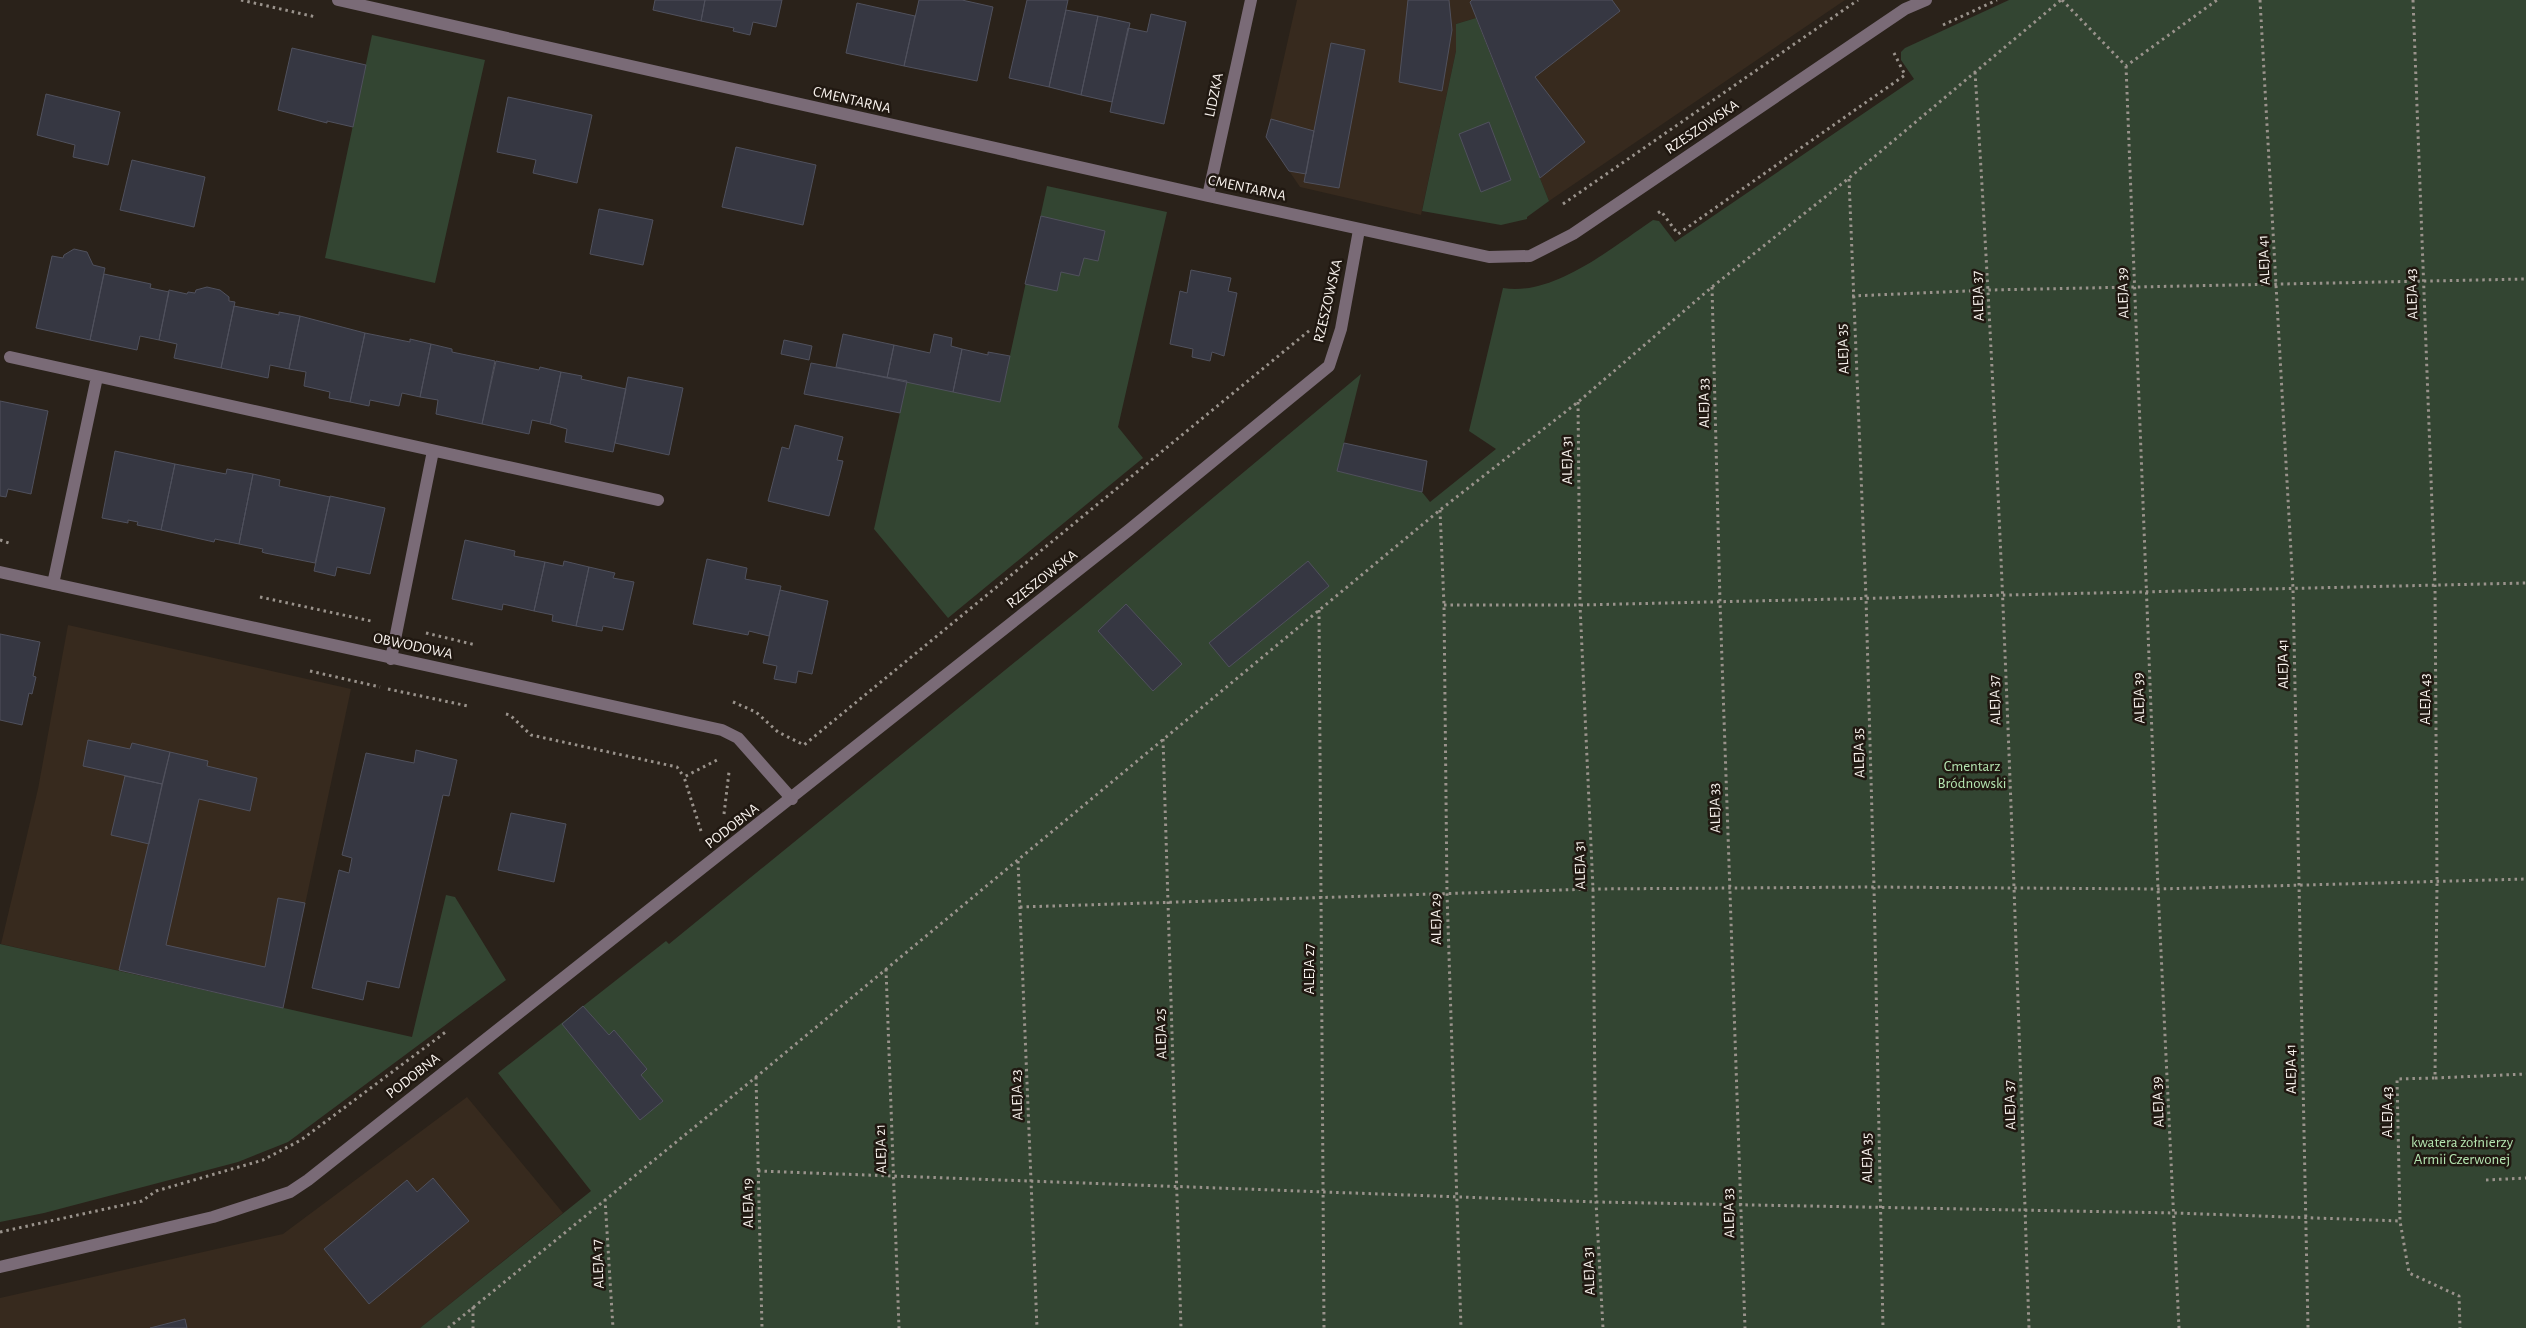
<svg xmlns="http://www.w3.org/2000/svg" width="2526" height="1328" font-family="'Alegreya Sans',sans-serif">
  <style>
    .built { fill: #372a1e }
    .green { fill: #334532 }
    .building { fill: #363742; stroke: #50515d }
    .lines { fill: none; stroke-linecap: round; stroke-linejoin: round }
    .path { stroke: #9a938c; stroke-width: 3; stroke-dasharray: 2.5 4; stroke-linecap: butt }
    .minor { stroke: #7a6b77; stroke-width: 12 }
    .labels { text-anchor: middle; dominant-baseline: central; stroke-width: 5; stroke-linejoin: round; paint-order: stroke }
    .street-label { font-size: 15px; fill: #f9f3ee; stroke: #201811 }
    .park-label { font-size: 15px; fill: #b5e5b1; stroke: #201811 }
  </style>
  <rect width="100%" height="100%" fill="#2a221a"/>
  <path class="built" d="M1297 0H1845L1549 201 1476 18 1456 24V51L1421 215 1300 187 1266 137Z
    M68 625 351 689 283 1008 1 944 38 789Z
    M467 1097 563 1213 420 1328H0V1298L283 1234Z"/>
  <path class="green" d="M2009 0H2526V1328H420L591 1191 498 1073 666 941 669 944 1080 609 1361 374 1337 471 1422 492 1430 502 1496 449 1469 431 1503 288C1553 297 1613 247 1653 220L1659 221 1675 242 1914 79 1901 60V52L1905 48Z
    M1476 18 1549 201 1527 217V219L1501 225 1422 211 1456 51V24Z
    M372 35 485 60 435 283 325 258Z
    M1047 186 1167 212 1118 427 1143 458 948 618 874 529 907 381 1000 401Z
    M446 895 455 897 506 980 288 1142 238 1162 44 1213 0 1222V944L412 1037Z"/>
  <path class="building" d="M655 0H705L701 21 653 10Z
    M705 0H782L776 27 753 22 750 35 733 31 734 28 701 21Z
    M919 0H962L993 7 977 81 904 66Z
    M1027 0H1068L1049 87 1009 78Z
    M1449 0 1452 30 1442 91 1399 82 1408 0Z
    M1472 0H1612L1620 11 1535 77 1585 142 1540 178 1470 2Z
    M857 3 915 16 904 66 846 53Z
    M1066 10 1098 16 1081 95 1049 87Z
    M1151 14 1186 22 1164 124 1110 112 1128 28 1147 32Z
    M1098 16 1130 23 1112 102 1081 95Z
    M1331 43 1365 50 1339 188 1304 182Z
    M292 48 366 65 353 127 327 121V123L278 110Z
    M46 94 120 112 108 165 73 157 75 145 37 135Z
    M508 97 592 115 577 183 533 173 536 160 497 152Z
    M1271 119 1314 131 1306 174 1289 171 1266 137Z
    M1489 122 1511 180 1481 192 1459 134Z
    M736 147 816 165 803 225 722 207Z
    M132 160 205 177 194 227 120 210Z
    M599 209 653 220 643 265 590 254Z
    M1041 216 1105 231 1098 261 1084 258 1079 276 1061 272 1057 291 1025 284Z
    M74 249 87 252 93 265 105 268 90 340 36 328 52 256 63 258 64 255Z
    M1191 270 1231 278 1228 291 1237 293 1224 356 1212 352 1210 361 1192 357 1193 349 1170 344 1180 291 1187 293Z
    M104 274 151 284 150 288 169 292 159 340 140 336 137 350 90 340Z
    M207 287 220 290 229 297V301L235 302 221 368 174 358 177 344 159 340 169 290 187 294 188 292 195 293 196 290Z
    M234 306 279 315V312L300 316 289 369 270 365 268 378 221 368Z
    M300 316 365 333 350 402 329 398 330 392 304 386 306 372 289 369Z
    M365 333 410 342V339L431 344 420 397 402 393 399 406 370 400 369 406 350 402Z
    M843 334 894 345 887 378 836 367Z
    M934 334 952 338 951 346 962 349 953 392 887 378 894 345 930 353Z
    M784 340 812 346 809 360 781 354Z
    M431 344 452 349V352L495 361 482 424 436 414 438 400 420 397Z
    M962 349 988 355V352L1010 356 1000 402 953 392Z
    M496 361 539 370 540 367 561 372 550 424 532 420 529 434 482 424Z
    M811 363 907 381 900 413 804 394Z
    M561 372 582 376 581 379 626 389 613 452 565 442 567 429 550 424Z
    M628 377 683 388 669 455 615 443Z
    M0 401 48 411 31 494 8 489 6 497 0 496Z
    M795 425 843 437 837 460 843 461 829 516 768 501 782 447 789 449Z
    M1344 443 1427 461 1422 492 1337 471Z
    M115 451 175 464 161 530 137 525 138 522 128 520V523L102 518Z
    M175 464 226 474 227 469 253 474 239 544 215 539 214 542 161 530Z
    M253 474 280 480 279 486 330 497 315 563 265 553 262 552 263 549 239 544Z
    M330 496 385 508 370 574 337 567 335 576 314 571Z
    M465 540 515 551 514 556 545 562 534 611 503 604 502 610 452 599Z
    M707 559 747 568 745 579 781 586 769 636 749 631 748 635 693 624Z
    M564 561 589 567 576 626 552 621 553 615 534 611 545 562 563 566Z
    M1308 561 1329 586 1229 667 1209 643Z
    M589 567 615 573 613 578 634 582 623 630 603 626 602 631 576 626Z
    M780 590 828 601 812 674 798 671 796 683 774 679 777 666 763 663Z
    M1126 604 1182 664 1153 691 1098 631Z
    M0 634 40 642 33 676 36 677 32 694 29 693 22 725 0 720Z
    M88 740 130 749 132 743 170 752 162 784 83 766Z
    M416 750 457 760 449 796 443 795 399 988 367 981 363 1000 312 988 339 870 349 873 352 858 342 855 366 753 414 763Z
    M170 752 208 761 207 766 257 778 250 811 199 799 166 945 265 967 278 898 305 903 283 1008 119 970Z
    M125 776 162 784 149 844 111 835Z
    M511 813 566 824 554 882 498 870Z
    M583 1006 609 1035 614 1030 647 1069 641 1075 663 1101 640 1120 562 1024Z
    M433 1178 469 1221 369 1304 324 1249 407 1180 417 1192Z
    M185 1319 187 1328H150Z"/>
  <g class="lines">
    <path class="path" d="M241 0 316 17
      M2062 0 2126 66 2217 0
      M2260 0 2293 588 2308 1328
      M2413 0 2435 585 2437 881 2435 1078 2397 1079 2400 1221 2409 1273 2459 1296 2460 1328
      M1943 25 1997 0
      M2126 66 2158 889 2179 1328
      M1975 72C2002 490 2015 909 2029 1328
      M1849 179 1866 598 1874 887 1883 1328
      M1563 204 1858 0
      M1658 213 1661 211 1678 234 1905 75 1893 51
      M1712 287 1720 602 1745 1328
      M1852 296 1989 290 2526 279
      M1578 402 1580 605 1593 889 1596 1202 1603 1328
      M1440 510 1444 605 1447 893 1461 1328
      M0 540 9 543
      M260 597 371 621
      M1444 605H1580L2526 583
      M1319 610 1324 1328
      M426 633 476 645
      M310 671 380 687
      M388 689 468 706
      M733 702 756 712 778 732 804 745 1310 330
      M506 714 510 715 531 735 677 767 684 777
      M1163 739 1181 1328
      M724 814 729 772
      M701 831 684 777 717 760
      M1018 861 1037 1328
      M1020 907 1593 889 1874 887 2158 889 2526 879
      M886 969 899 1328
      M756 1077 762 1328
      M2435 1078 2526 1074
      M758 1171 1596 1202 2175 1213 2400 1221
      M2486 1180 2526 1178
      M605 1199 613 1328
      M0 1232 142 1201 156 1191 263 1160 301 1140 447 1031
      M473 1307V1328
      M448 1328 756 1077 1440 510 1578 402 1712 287 1849 178 2061 0"/>
    <path class="minor" d="M338 0 1208 196 1489 257 1530 256 1573 234 1905 9 1926 0
      M1208 196 1251 0
      M10 357 658 500
      M0 572 722 730 738 738 792 799
      M53 584 97 377
      M391 659 433 451
      M0 1267 213 1217 290 1192 308 1180 1129 530 1329 366 1341 329 1359 230"/>
  </g>
  <g class="labels">
    <g class="street-label">
      <text transform="translate(1214 95) rotate(-78)">LIDZKA</text>
      <text transform="translate(852 100) rotate(13)">CMENTARNA</text>
      <text transform="translate(1702 127) rotate(-34)">RZESZOWSKA</text>
      <text transform="translate(1247 188) rotate(12)">CMENTARNA</text>
      <text transform="translate(2264 260) rotate(-93)">ALEJA 41</text>
      <text transform="translate(2123 293) rotate(-92)">ALEJA 39</text>
      <text transform="translate(2412 294) rotate(-92)">ALEJA 43</text>
      <text transform="translate(1978 296) rotate(-93)">ALEJA 37</text>
      <text transform="translate(1328 301) rotate(-77)">RZESZOWSKA</text>
      <text transform="translate(1843 349) rotate(-93)">ALEJA 35</text>
      <text transform="translate(1704 403) rotate(-91)">ALEJA 33</text>
      <text transform="translate(1567 460) rotate(-91)">ALEJA 31</text>
      <text transform="translate(1042 579) rotate(-38)">RZESZOWSKA</text>
      <text transform="translate(413 646) rotate(12)">OBWODOWA</text>
      <text transform="translate(2283 664) rotate(-91)">ALEJA 41</text>
      <text transform="translate(2139 698) rotate(-92)">ALEJA 39</text>
      <text transform="translate(2425 699) rotate(-90)">ALEJA 43</text>
      <text transform="translate(1995 700) rotate(-92)">ALEJA 37</text>
      <text transform="translate(1859 753) rotate(-92)">ALEJA 35</text>
      <text transform="translate(1715 808) rotate(-92)">ALEJA 33</text>
      <text transform="translate(732 826) rotate(-38)">PODOBNA</text>
      <text transform="translate(1580 865) rotate(-92)">ALEJA 31</text>
      <text transform="translate(1436 919) rotate(-91)">ALEJA 29</text>
      <text transform="translate(1309 969) rotate(-90)">ALEJA 27</text>
      <text transform="translate(1161 1034) rotate(-92)">ALEJA 25</text>
      <text transform="translate(2291 1069) rotate(-91)">ALEJA 41</text>
      <text transform="translate(413 1076) rotate(-38)">PODOBNA</text>
      <text transform="translate(1017 1095) rotate(-92)">ALEJA 23</text>
      <text transform="translate(2158 1102) rotate(-93)">ALEJA 39</text>
      <text transform="translate(2010 1105) rotate(-92)">ALEJA 37</text>
      <text transform="translate(2387 1112) rotate(-90)">ALEJA 43</text>
      <text transform="translate(881 1149) rotate(-92)">ALEJA 21</text>
      <text transform="translate(1867 1158) rotate(-91)">ALEJA 35</text>
      <text transform="translate(748 1203) rotate(-91)">ALEJA 19</text>
      <text transform="translate(1729 1213) rotate(-92)">ALEJA 33</text>
      <text transform="translate(598 1264) rotate(-93)">ALEJA 17</text>
      <text transform="translate(1589 1271) rotate(-93)">ALEJA 31</text>
    </g>
    <g class="park-label">
      <text x="1972" y="766">Cmentarz<tspan x="1972" dy="17">Bródnowski</tspan></text>
      <text x="2462" y="1142">kwatera żołnierzy<tspan x="2462" dy="17">Armii Czerwonej</tspan></text>
    </g>
  </g>
</svg>
